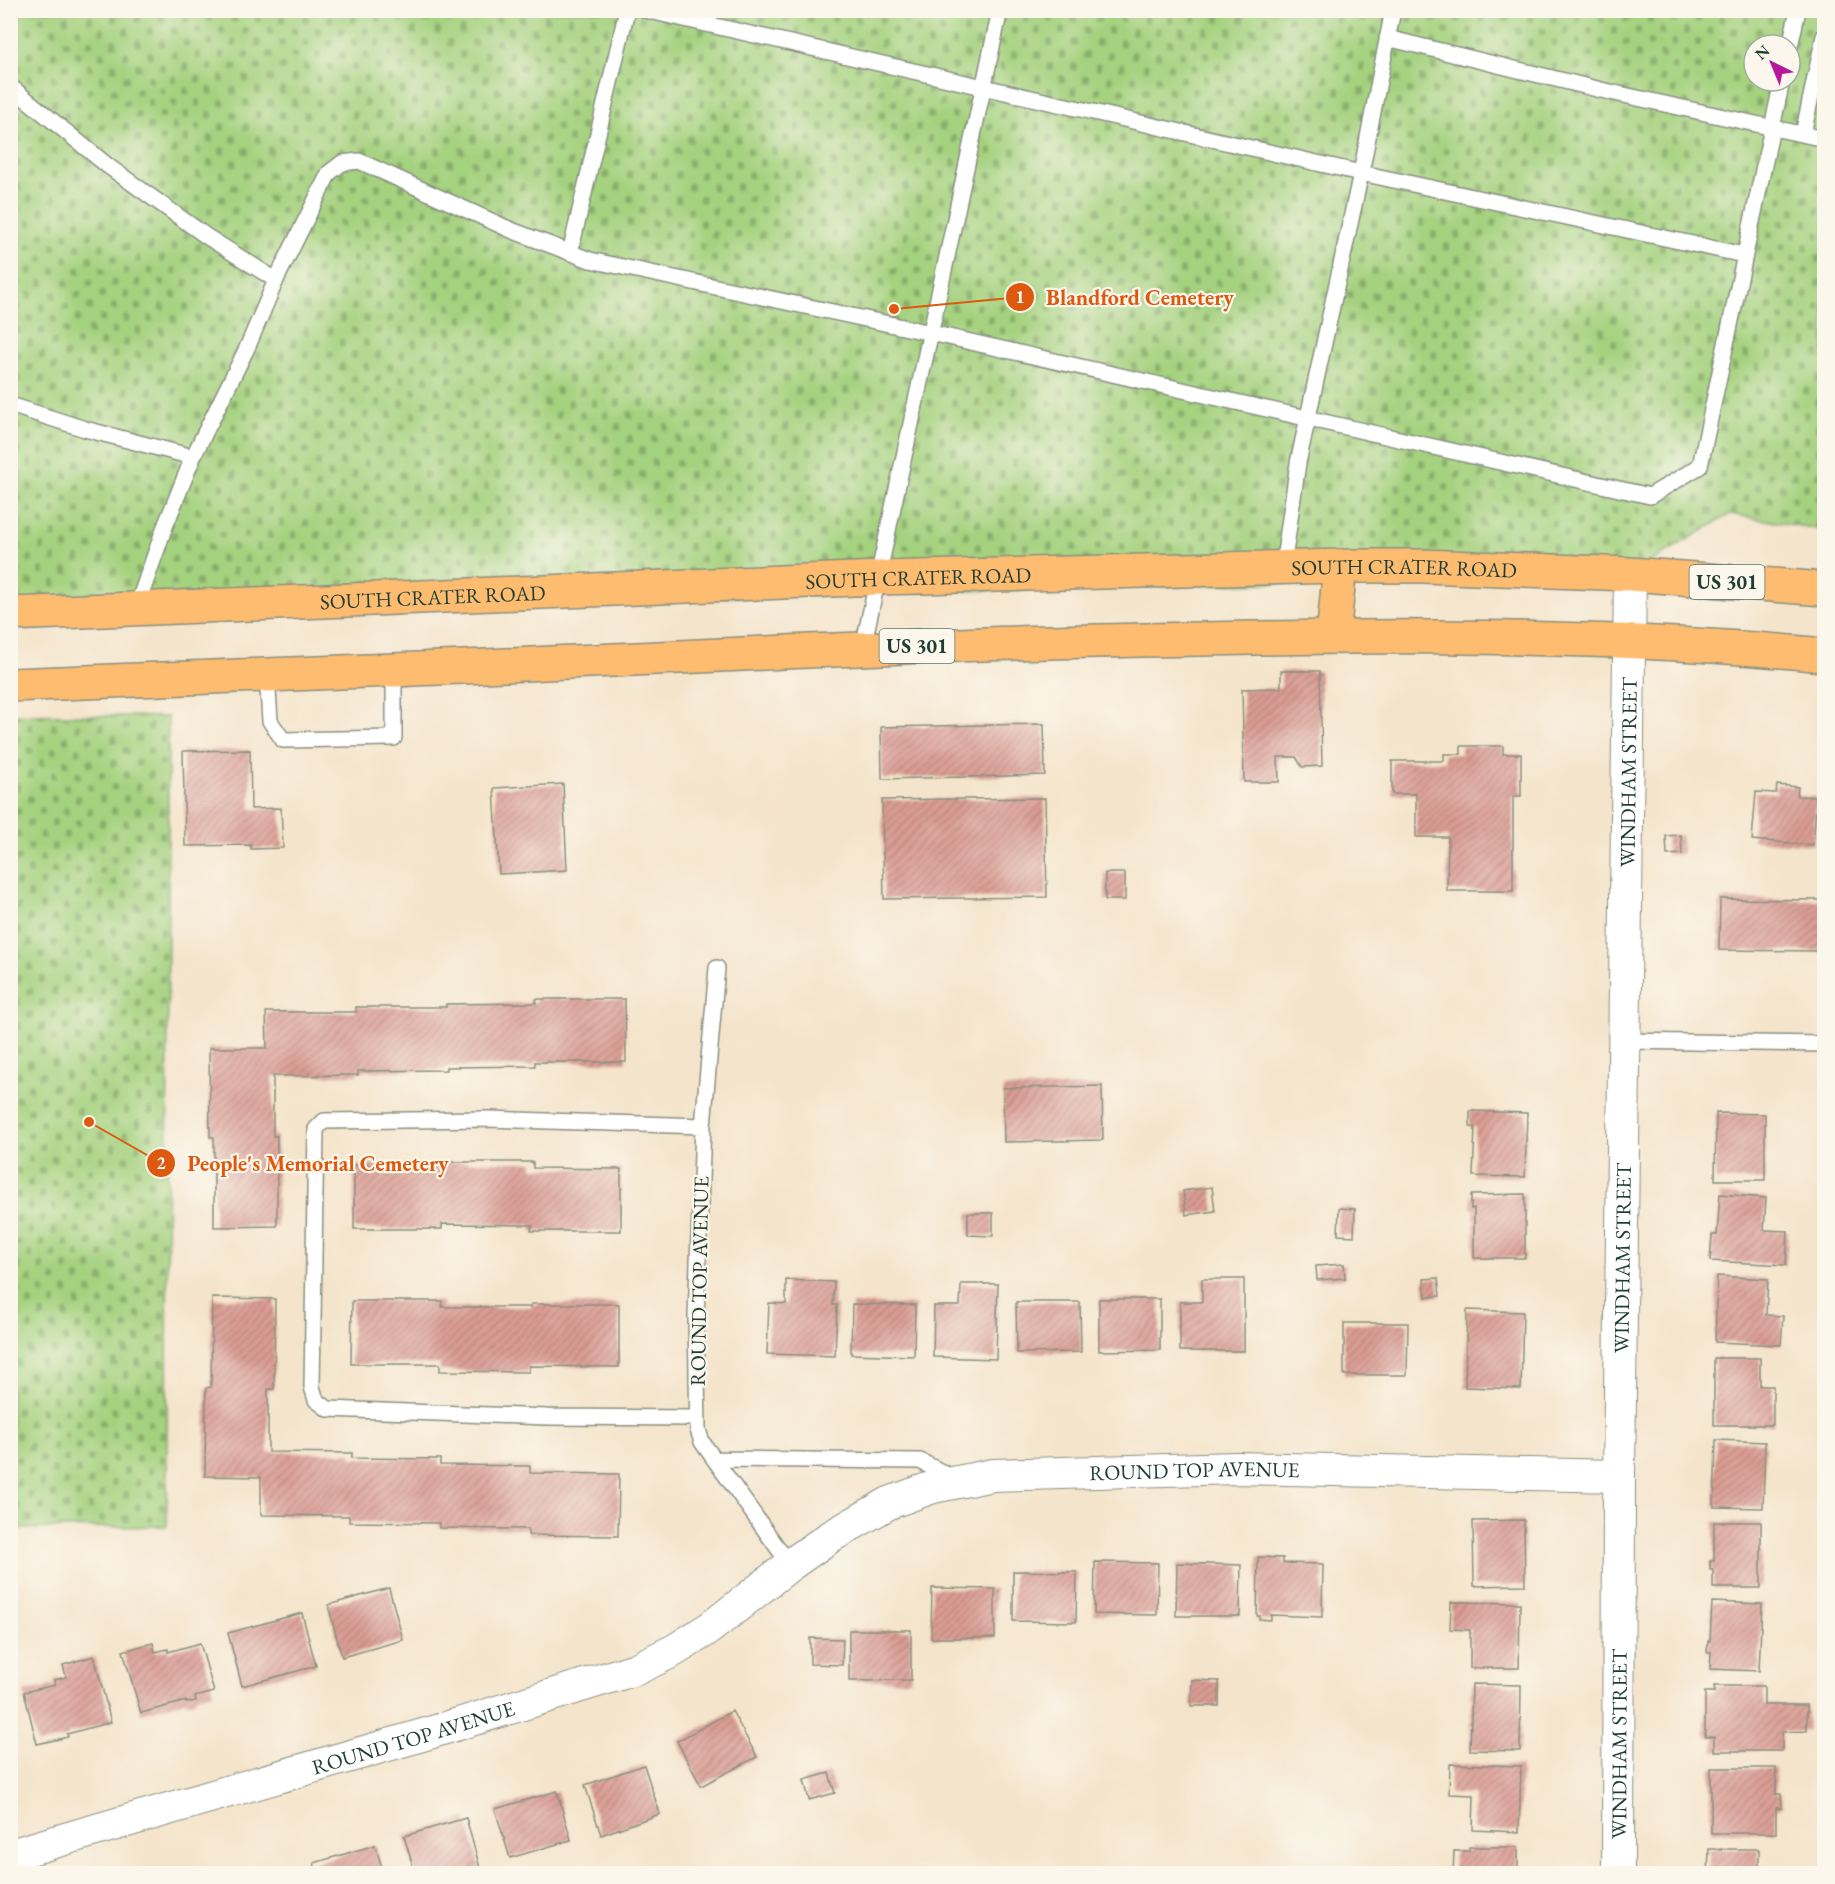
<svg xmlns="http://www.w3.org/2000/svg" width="1835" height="1884" font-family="'EB Garamond',serif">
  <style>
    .cemetery { fill: url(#cemetery-stones); stroke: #62885a; stroke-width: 1.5; fill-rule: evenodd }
    .building { fill: url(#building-hatch) }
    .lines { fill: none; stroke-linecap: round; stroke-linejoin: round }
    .service-casing { stroke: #8a9080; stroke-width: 18 }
    .minor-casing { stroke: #8a9080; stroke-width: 34 }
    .primary-casing { stroke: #8a9080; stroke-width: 36 }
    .service { stroke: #fff; stroke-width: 15 }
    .minor { stroke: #fff; stroke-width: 32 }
    .primary { stroke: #fdbc70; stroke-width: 33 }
    .labels { text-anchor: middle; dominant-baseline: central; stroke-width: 4.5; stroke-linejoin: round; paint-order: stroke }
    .shield { fill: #fbf7ec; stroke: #61756b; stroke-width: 1.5 }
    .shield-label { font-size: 20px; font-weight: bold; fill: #1f3d34 }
    .street-label { font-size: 21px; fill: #1f3d34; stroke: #fbf7ec }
    .leader { fill: none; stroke: #de580e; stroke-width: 2 }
    .callout-dot { fill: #de580e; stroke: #fbf7ec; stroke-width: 2 }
    .mark-label { font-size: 18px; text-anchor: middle; font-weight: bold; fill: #fff }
    .callout-label { font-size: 22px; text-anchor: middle; font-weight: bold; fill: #de580e; stroke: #fbf7ec; stroke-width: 4.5; stroke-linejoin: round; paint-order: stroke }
  </style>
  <defs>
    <pattern id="cemetery-stones" width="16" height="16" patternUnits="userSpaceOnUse" patternTransform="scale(1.5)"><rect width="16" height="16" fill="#a5d27f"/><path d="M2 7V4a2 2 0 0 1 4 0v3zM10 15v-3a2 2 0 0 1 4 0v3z" fill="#86ac69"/></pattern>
    <pattern id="building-hatch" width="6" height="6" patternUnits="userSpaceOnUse" patternTransform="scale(1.5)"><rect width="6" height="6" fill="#db9d94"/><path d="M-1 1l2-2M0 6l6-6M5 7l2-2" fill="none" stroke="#b1817a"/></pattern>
  </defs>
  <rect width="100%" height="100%" fill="#fbf7ec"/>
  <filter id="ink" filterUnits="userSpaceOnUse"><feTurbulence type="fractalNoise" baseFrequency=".0167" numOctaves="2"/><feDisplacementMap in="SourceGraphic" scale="12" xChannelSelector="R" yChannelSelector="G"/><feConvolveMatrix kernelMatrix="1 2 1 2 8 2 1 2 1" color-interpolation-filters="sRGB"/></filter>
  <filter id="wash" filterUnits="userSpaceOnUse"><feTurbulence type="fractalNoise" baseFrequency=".008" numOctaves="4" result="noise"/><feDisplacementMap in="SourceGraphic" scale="24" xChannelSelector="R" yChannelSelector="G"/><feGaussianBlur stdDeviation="1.35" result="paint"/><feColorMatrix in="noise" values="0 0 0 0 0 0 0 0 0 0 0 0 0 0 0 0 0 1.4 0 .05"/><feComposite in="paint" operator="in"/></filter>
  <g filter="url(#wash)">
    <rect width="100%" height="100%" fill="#f4e4cb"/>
    <path class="cemetery" d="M10 11H1824V530L1730 514 1630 574 11 615ZM1754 45H1790V81H1754Z
      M11 714 168 717 167 1526 11 1529Z"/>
    <g id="blocks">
      <path class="building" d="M1281 671H1320L1322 766 1302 767 1296 757H1278L1279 782H1244L1242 689 1281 688Z
        M1044 724 1045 775 882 779 881 727Z
        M1461 746H1503V754H1521V796H1513V891H1447L1448 837H1416V794H1392V761H1444V754H1461Z
        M250 750 251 809 281 808 283 848 251 849V845L185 846 183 751Z
        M563 784 567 870 499 874 494 788Z
        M1777 785 1798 787 1797 796 1817 797 1813 845 1752 840 1756 792 1776 793Z
        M1045 798 1047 897 884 899 882 800Z
        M1681 835 1682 854 1667 855 1666 836Z
        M1105 873H1125V900H1105Z
        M1720 899 1824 900V951L1719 950Z
        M536 999H625L626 1062H535V1066L446 1067V1070L358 1071V1075L273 1076V1136H277V1226L214 1227V1137H210L209 1048H267L266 1012H356V1007H446V1004L536 1003Z
        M1102 1086 1103 1140 1004 1142 1003 1088Z
        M1470 1111 1527 1113 1525 1177 1473 1176 1475 1127H1470Z
        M1716 1113 1765 1114V1180H1715Z
        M443 1162H533V1168L621 1169V1231H531L532 1225 442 1224V1229H354V1165H443Z
        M1212 1187 1215 1211 1186 1215 1183 1191Z
        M1525 1194V1258H1474V1208L1471 1209V1195Z
        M1720 1194 1766 1198 1764 1230 1788 1231 1786 1265 1710 1261 1712 1235H1717Z
        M1339 1208 1355 1209 1354 1236 1338 1235Z
        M968 1213H993V1236L968 1235Z
        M1344 1264 1345 1278 1317 1280 1316 1266Z
        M1717 1276 1768 1279 1766 1315 1783 1316 1781 1345 1715 1342Z
        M1438 1278 1440 1296 1426 1297 1424 1279Z
        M1202 1279H1244V1351H1180V1302H1202Z
        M786 1280 834 1282 833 1305H837L835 1356 767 1354 769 1303 786 1304Z
        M961 1284H998L996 1359 933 1357 934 1306H960Z
        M212 1298 275 1299 274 1389H268V1452L352 1453V1458L440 1459V1465L530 1466V1473L619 1474 618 1536 528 1535V1529L439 1528V1523L349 1522V1516L261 1515V1477L205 1476 206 1388 211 1387Z
        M1099 1299H1160V1350L1099 1351Z
        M352 1301H442V1307H531V1304H619V1367L529 1366V1372L440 1371V1364H351Z
        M1016 1302H1080L1081 1352 1017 1353Z
        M852 1304 915 1305 914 1356 851 1354Z
        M1467 1310 1523 1312 1521 1389 1465 1387Z
        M1344 1323H1408L1407 1375H1344Z
        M1714 1358H1760V1386H1773V1425H1714Z
        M1716 1440 1765 1442 1763 1508 1714 1507Z
        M1524 1520 1525 1585 1474 1586 1473 1521Z
        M1714 1522H1761V1588H1713V1570H1710V1561H1714Z
        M1258 1557 1283 1558V1563L1323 1564 1322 1617 1271 1615V1620L1259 1619 1260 1616H1257Z
        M1095 1562 1158 1563 1157 1615 1094 1614Z
        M1177 1563 1241 1565 1240 1616H1176Z
        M1013 1571 1077 1572 1076 1622 1013 1621Z
        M389 1588 403 1640 342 1657 328 1605Z
        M932 1588 995 1589V1638H931Z
        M1451 1602 1520 1603 1519 1668H1470V1630L1450 1629Z
        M1712 1602 1762 1604 1759 1671 1710 1669 1711 1652H1707L1708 1641H1710Z
        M302 1613 316 1666 242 1686 228 1633Z
        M849 1630H911V1680L849 1681Z
        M810 1638 843 1639 842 1665 810 1664Z
        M153 1643 155 1652 168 1649V1652L200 1643 214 1692 195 1697 196 1701 186 1703V1701L141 1713 123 1651Z
        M94 1656 111 1722 67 1734 68 1737 37 1744 24 1692 55 1685 54 1680 66 1677 63 1665Z
        M1192 1680 1219 1681V1706H1191Z
        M1472 1684 1521 1685 1520 1751 1470 1750Z
        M1714 1686H1764V1705H1807V1731L1782 1732V1751H1714V1737H1705V1692H1715Z
        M732 1711 757 1757 701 1786 677 1741Z
        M1450 1764 1521 1766 1519 1832 1473 1830 1474 1795 1449 1794Z
        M644 1765 660 1814 601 1835 585 1785Z
        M1711 1768H1776V1794H1781L1782 1808H1776V1833H1711Z
        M829 1773 835 1793 809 1800 804 1780Z
        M557 1791 571 1840 510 1858 495 1809Z
        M466 1818 480 1868 459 1874H415L404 1836Z
        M375 1845 384 1874H317L314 1863Z
        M1469 1847H1518V1874H1453L1454 1851H1469Z
        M1709 1849H1759V1874H1708Z"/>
    </g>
  </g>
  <g filter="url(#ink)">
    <use href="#blocks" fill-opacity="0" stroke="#8a9080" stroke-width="1.5"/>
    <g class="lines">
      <g class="service-casing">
        <path id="service" d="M645 10 1361 173 1744 255
          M1387 38 1601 90 1824 139
          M1790 46 1798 10
          M10 86 108 166 206 236 276 280
          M1803 134 1824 36
          M570 253 627 10
          M10 405 85 429 193 457
          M1283 567 1298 463 1361 173 1393 10
          M136 609 164 529 193 457 247 348 276 280 329 173 342 163 359 161 511 230 590 260 931 333 1650 496 1700 466 1782 81
          M863 647 1000 10
          M267 674 270 721 283 740 394 738V670
          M717 968 703 1126 696 1318 698 1430 702 1442 790 1565
          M1624 1041 1824 1044
          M698 1418 547 1417 328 1409 316 1400 312 1387 316 1129 324 1121 489 1119 703 1126
          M714 1459 920 1461 955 1479"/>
      </g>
      <g class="minor-casing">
        <g id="minor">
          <path id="s1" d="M10 1855 426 1734 636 1669 675 1650 711 1627 790 1565 830 1537 889 1503 933 1487 993 1475 1237 1468 1619 1476"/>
          <path id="s2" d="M1618 1874 1619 1476 1630 574"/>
        </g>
      </g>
      <g class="primary-casing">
        <g id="primary">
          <path id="s3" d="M10 614 879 578 1340 566H1423L1630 574 1824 589"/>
          <path d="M1333 637 1340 566"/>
          <path d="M10 685C138 679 266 675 393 670 612 661 831 648 1050 642 1308 636 1567 630 1824 655"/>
        </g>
      </g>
      <use href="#service" class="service"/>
      <use href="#minor" class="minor"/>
      <use href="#primary" class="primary"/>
    </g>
  </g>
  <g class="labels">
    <g class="shield">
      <rect x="1689.5" y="565" width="75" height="34" rx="4.5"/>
      <rect x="879.5" y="629" width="75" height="34" rx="4.5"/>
    </g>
    <g class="shield-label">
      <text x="1727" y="582">US 301</text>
      <text x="917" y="646">US 301</text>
    </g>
    <g class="street-label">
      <text stroke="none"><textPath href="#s3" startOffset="1395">SOUTH CRATER ROAD</textPath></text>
      <text stroke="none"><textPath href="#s3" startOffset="909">SOUTH CRATER ROAD</textPath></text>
      <text stroke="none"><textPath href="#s3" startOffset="423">SOUTH CRATER ROAD</textPath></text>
      <text stroke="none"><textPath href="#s2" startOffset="1102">WINDHAM STREET</textPath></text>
      <text stroke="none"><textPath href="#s2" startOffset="616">WINDHAM STREET</textPath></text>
      <text transform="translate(699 1281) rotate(-89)">ROUND TOP AVENUE</text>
      <text stroke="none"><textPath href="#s1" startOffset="1266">ROUND TOP AVENUE</textPath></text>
      <text stroke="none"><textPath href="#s1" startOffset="420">ROUND TOP AVENUE</textPath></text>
      <text stroke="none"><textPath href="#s2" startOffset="130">WINDHAM STREET</textPath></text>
    </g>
  </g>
  <path class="leader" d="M894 309L1020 297M89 1122L161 1163"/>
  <g class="callout-dot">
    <circle cx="894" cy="309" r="6"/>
    <circle cx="89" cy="1122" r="6"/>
    <circle cx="1020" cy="297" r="15"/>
    <circle cx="161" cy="1163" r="15"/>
  </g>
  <g class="mark-label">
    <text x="1020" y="303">1</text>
    <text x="161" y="1169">2</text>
  </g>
  <g class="callout-label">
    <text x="1140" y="305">Blandford Cemetery</text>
    <text x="318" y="1171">People's Memorial Cemetery</text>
  </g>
  <rect width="1835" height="1884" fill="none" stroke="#fbf7ec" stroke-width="36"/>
  <g transform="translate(1772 63) rotate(317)"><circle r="28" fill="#fbf7ec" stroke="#a3ada2" stroke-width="1.5"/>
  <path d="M0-4.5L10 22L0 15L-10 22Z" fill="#b5179e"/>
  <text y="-9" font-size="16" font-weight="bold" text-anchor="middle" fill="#1f3d34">N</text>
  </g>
</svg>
